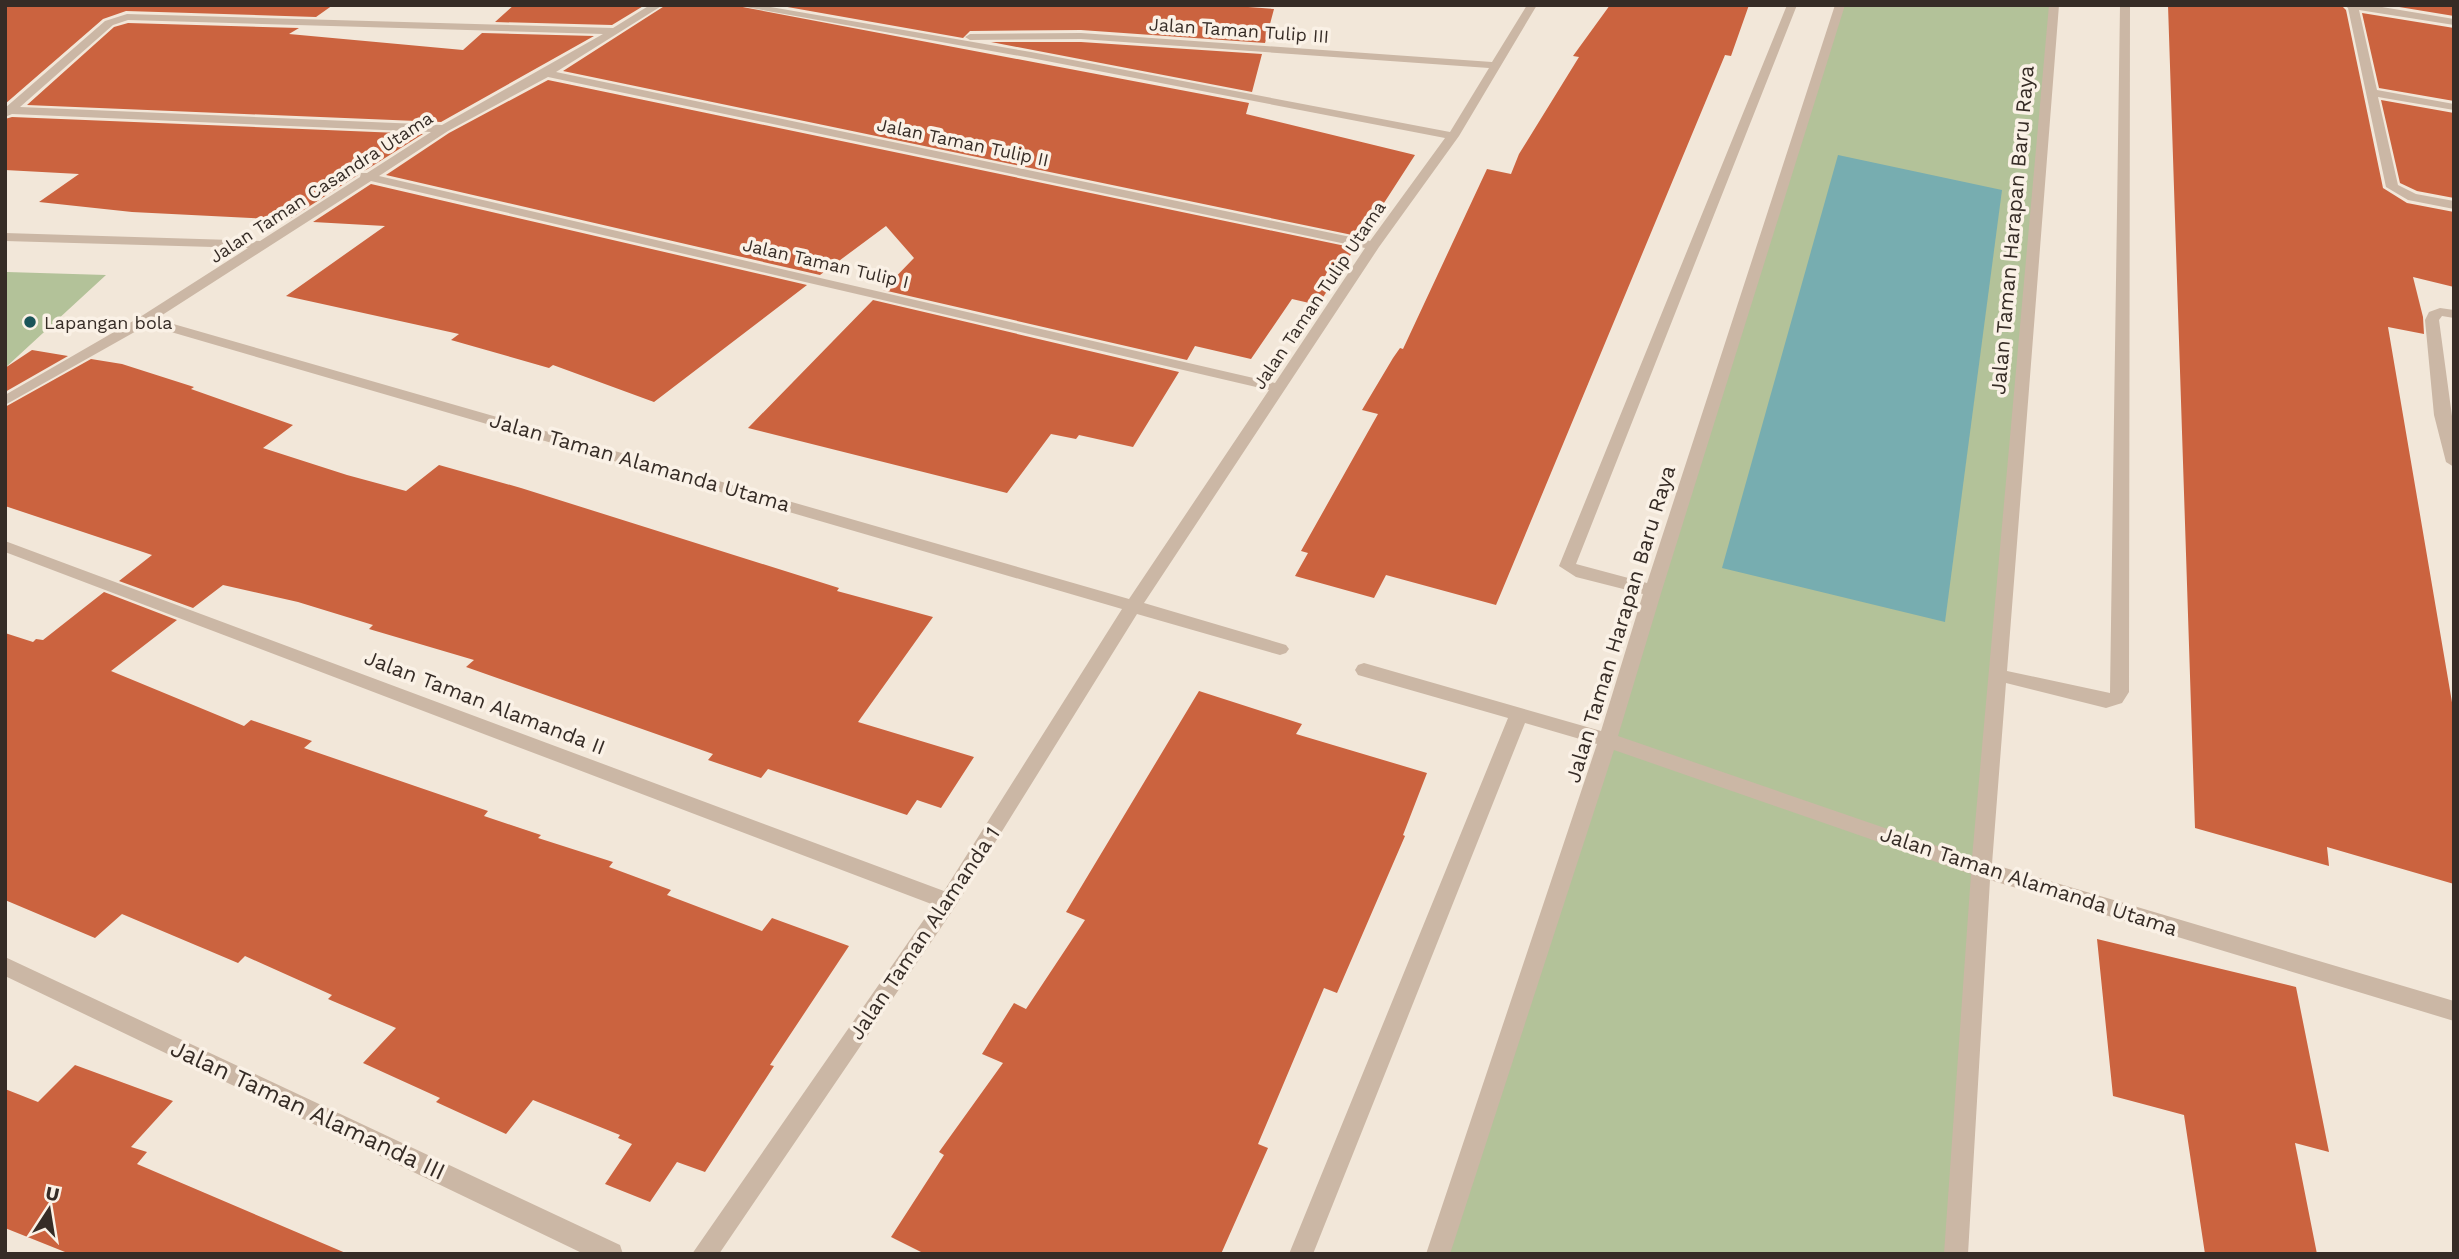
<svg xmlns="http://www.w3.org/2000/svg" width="2459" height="1259" font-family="'Work Sans',sans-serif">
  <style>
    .green { fill: #b3c299 }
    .water { fill: #77adb0 }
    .building { fill: #cb633f }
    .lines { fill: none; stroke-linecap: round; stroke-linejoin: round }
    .minor { fill: #cbb7a5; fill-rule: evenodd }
    .poi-dot { fill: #1a5459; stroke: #faf1e6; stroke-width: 2.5 }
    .labels { text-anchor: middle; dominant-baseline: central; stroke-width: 7; stroke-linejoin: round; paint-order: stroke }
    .far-street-label { font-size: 18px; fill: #362c26; stroke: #faf1e6 }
    .far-poi-label { font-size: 18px; fill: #362c26; stroke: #faf1e6; text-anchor: start }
    .street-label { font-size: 21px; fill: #362c26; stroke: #faf1e6 }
    .near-street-label { font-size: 24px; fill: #362c26; stroke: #faf1e6 }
  </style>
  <rect width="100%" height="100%" fill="#f2e7d9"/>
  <path class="green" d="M1840 5H2055L1956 1254H1438Z
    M7 272 106 275 5 368Z"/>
  <path class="water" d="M1838 155 2002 190 1945 622 1722 568Z"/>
  <path class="building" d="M5 5H333L316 17 126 11 103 19 5 104Z
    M514 5H645L612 25 495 22Z
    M666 5H732L1249 103 1246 114 1415 155 1362 237 563 71Z
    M776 5H1221L1274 9 1265 43 1081 30 970 31 963 38Z
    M1610 5H1749L1731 56 1725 55 1496 605 1386 575 1374 598 1295 576 1308 553 1301 551 1378 414 1362 410 1393 358 1400 348 1403 349 1487 169 1511 174 1519 154 1579 57 1573 56Z
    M2168 5H2341L2346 10 2383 188 2407 203 2454 212V287L2413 277 2423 317 2424 334 2388 327 2454 714V884L2327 847 2329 866 2195 828Z
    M2387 5H2454V16Z
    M2362 13 2454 28V101L2379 88Z
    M128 23 299 28 289 34 463 50 482 33 594 36 441 122 27 105 114 27Z
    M991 42H1081L1262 54 1252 92Z
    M548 80 1355 248 1318 305 1292 299 1251 359 1195 346 1187 360 883 290 914 258 886 226 820 275 386 175 449 133Z
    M2381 100 2454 113V198L2417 191 2400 183Z
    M12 117 423 134 366 170 359 171 358 175 288 220 132 212 39 202 79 174 5 170V119Z
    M371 184 807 285 654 402 553 365 549 368 451 340 459 334 286 296 385 226 313 222Z
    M873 300 1179 372 1133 447 1079 435 1076 439 1051 434 1007 493 748 428Z
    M32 350 68 356 5 392V368Z
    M91 359 122 364 194 387 191 389 293 425 263 448 347 475 406 491 439 465 521 488 839 588 837 591 933 617 858 722 974 757 941 808 917 800 907 815 768 769 761 778 708 760 713 754 466 667 474 660 369 629 373 625 298 602 223 585 193 608 119 581 152 555 5 506V407Z
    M104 592 177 620 111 671 244 726 251 720 312 741 304 748 488 811 484 816 541 835 538 838 613 862 609 867 671 890 667 895 762 931 772 918 849 946 770 1065 774 1066 705 1172 677 1162 650 1202 605 1184 632 1144 618 1138 620 1135 533 1100 506 1134 436 1102 440 1098 363 1063 396 1028 328 999 332 995 245 956 238 963 122 914 95 938 5 900V633L33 642 36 639 43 640Z
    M1199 691 1302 724 1296 734 1427 773 1403 835 1405 836 1337 993 1324 988 1258 1144 1268 1148 1221 1254H925L891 1237 944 1155 939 1152 1003 1063 982 1054 1014 1003 1026 1009 1085 920 1066 912Z
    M2097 939 2296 987 2329 1152 2295 1143 2317 1254H2205L2184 1115 2113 1096Z
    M75 1065 173 1101 131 1147 147 1152 137 1164 348 1254H70L5 1228V1089L38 1102Z"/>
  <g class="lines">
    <path class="minor" d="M650 5H663L556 72 1370 241 1445 138 1031 58 734 5H759L1031 52 1450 132 1489 68 1081 39 970 40 965 37 970 34 1081 33 1492 62 1527 5H1537L1459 136 1379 247 1144 603 1286 645 1289 649 1286 653 1280 655 1137 614 955 907 719 1254H692L934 905 5 552V541L944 891 1122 609 147 325 5 405V395L140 317 248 248 5 241V233L260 241 360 177 361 173H367L431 132 12 114 5 117V108L105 21 127 14 613 28ZM128 20 603 34 442 125 20 107 113 25ZM548 77 1365 248 1275 383 379 176 448 131ZM371 181 1269 390 1129 599 156 319Z
      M1787 5H1797L1576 564 1647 583 1835 5H1845L1662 590 1618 736 1972 858 2049 5H2059L2007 671 2110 693 2120 5H2130L2129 692 2122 703 2106 708 2006 683 1992 864 2454 1001V1021L1990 880 1968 1254H1944L1971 874 1614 750 1450 1254H1426L1597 744 1525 723 1313 1254H1289L1508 718 1358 675 1355 670 1358 665 1364 663 1601 731 1643 594 1576 577 1559 566Z
      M2344 5H2370L2454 19V25L2359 10 2377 90 2454 104V110L2378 97 2398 185 2416 194 2454 201V209L2408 200 2386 187 2348 8Z
      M2440 308 2454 310V318L2442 316 2439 320 2454 431V467L2446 462 2434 415 2425 320 2429 312Z
      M5 957 620 1245 623 1254H584L5 976Z"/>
  </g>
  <circle class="poi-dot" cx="30" cy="322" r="7"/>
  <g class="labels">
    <g class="far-street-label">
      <text transform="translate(1239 30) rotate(4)">Jalan Taman Tulip III</text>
      <text transform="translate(963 142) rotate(12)">Jalan Taman Tulip II</text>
      <text transform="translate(321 187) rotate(-33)">Jalan Taman Casandra Utama</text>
      <text transform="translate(826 263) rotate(13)">Jalan Taman Tulip I</text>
      <text transform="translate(1319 295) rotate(-56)">Jalan Taman Tulip Utama</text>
    </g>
    <g class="far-poi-label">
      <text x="44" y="322">Lapangan bola</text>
    </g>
    <g class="street-label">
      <text transform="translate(2012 230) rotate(-85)">Jalan Taman Harapan Baru Raya</text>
      <text transform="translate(640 462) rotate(16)">Jalan Taman Alamanda Utama</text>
      <text transform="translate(1620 624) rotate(-73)">Jalan Taman Harapan Baru Raya</text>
      <text transform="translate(485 702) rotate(21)">Jalan Taman Alamanda II</text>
      <text transform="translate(2029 881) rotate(18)">Jalan Taman Alamanda Utama</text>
      <text transform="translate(924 933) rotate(-56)">Jalan Taman Alamanda 1</text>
    </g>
    <g class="near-street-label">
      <text transform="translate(308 1110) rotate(25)">Jalan Taman Alamanda III</text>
    </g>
  </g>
  <rect width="2459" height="1259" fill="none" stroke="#362c26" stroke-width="14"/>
  <g transform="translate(49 1210) rotate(12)" stroke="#faf1e6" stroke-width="5" paint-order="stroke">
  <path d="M0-5L12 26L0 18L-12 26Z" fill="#362c26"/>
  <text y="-10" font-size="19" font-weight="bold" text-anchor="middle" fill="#362c26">U</text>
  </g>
</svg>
